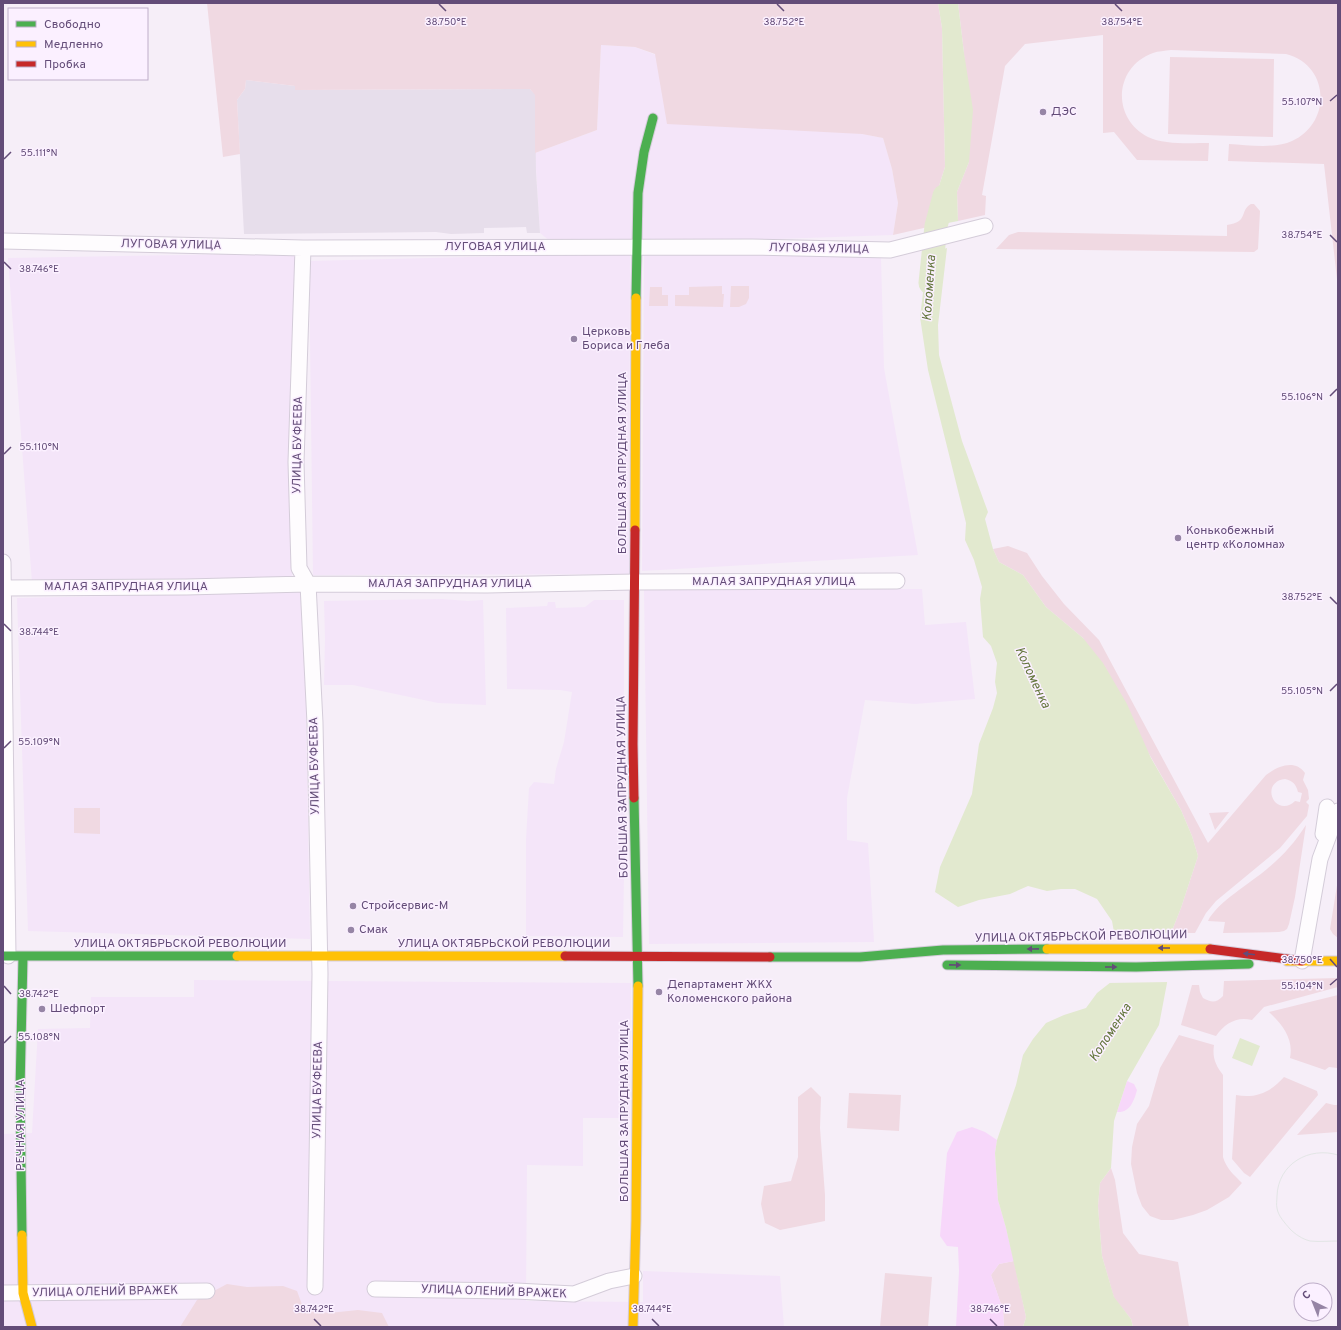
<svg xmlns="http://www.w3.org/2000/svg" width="1341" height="1330" font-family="Overpass,sans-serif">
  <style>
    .residential { fill: #f4e5f9 }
    .industrial { fill: #e7deeb }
    .green { fill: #f0d9e2; fill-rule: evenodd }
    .sand { fill: #f7d7fa }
    .water { fill: #e2e9cf }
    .pier { fill: #f6eef8 }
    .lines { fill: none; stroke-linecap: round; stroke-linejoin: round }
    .river { stroke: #e2e9cf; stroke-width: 23 }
    .street-casing { stroke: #d4ccd9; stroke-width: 17 }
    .fast-casing { stroke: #d5ccda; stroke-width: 11 }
    .slow-casing { stroke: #d5ccda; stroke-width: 11 }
    .jam-casing { stroke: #d5ccda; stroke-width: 11 }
    .street { stroke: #fefcfe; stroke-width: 15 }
    .fast { stroke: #4caf50; stroke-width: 9 }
    .slow { stroke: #ffc107; stroke-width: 9 }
    .jam { stroke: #c62828; stroke-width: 9 }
    .tram { stroke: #e3e6e6; stroke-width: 1 }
    .oneway { fill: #634c78 }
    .ticks { fill: none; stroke: #634c78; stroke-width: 1.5 }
    .poi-dot { fill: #9685a5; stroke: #fbf0ff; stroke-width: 1.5 }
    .labels { text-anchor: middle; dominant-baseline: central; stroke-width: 3; stroke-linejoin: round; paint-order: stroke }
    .poi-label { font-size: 12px; fill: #634c78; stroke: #fbf0ff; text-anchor: start }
    .street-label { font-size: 12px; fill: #634c78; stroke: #fbf0ff }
    .water-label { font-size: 13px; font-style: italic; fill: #63763c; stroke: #fbf0ff }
    .ticks-label { font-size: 10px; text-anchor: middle; fill: #634c78; stroke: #fbf0ff; stroke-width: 3; stroke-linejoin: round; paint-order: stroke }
  </style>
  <rect width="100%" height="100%" fill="#f6eef8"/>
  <path class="residential" d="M601 45 635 47 862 134 883 138 892 169 898 203 893 235 693 242H551L540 233 535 153 597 130Z
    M296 253 292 582H32L8 258Z
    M630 253 629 574 313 575 309 261Z
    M773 254 881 258 884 368 918 555 642 571 644 256Z
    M922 589 925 625 966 622 975 699 915 704 865 700 847 798V840L868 843 874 942 649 944 644 590Z
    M304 592 310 939 28 931 17 598Z
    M442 599 468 601 483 600 486 705 438 703 353 685H324L325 639 324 601Z
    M594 600H624V686L622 767 625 788V810L623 937 526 936V839L529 788 534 782 554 784 556 769 564 742 572 692 560 690 507 689 506 608 547 606 548 602H555L556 608 585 607Z
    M194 980 631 983 630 1118H583V1166L527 1165 526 1301 643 1302V1271L780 1276 784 1327H3V1134L32 1133 38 1029 90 1028 91 997H194Z"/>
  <path class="industrial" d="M246 80 295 86V90L530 89 535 94 536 172 540 233H527L526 227 484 228V233L451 234 436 232 244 234 237 100 245 89Z"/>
  <path class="green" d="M207 3H938L942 28 945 167 932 208 928 227 893 235 898 203 892 169 883 138 862 134 667 124 655 54 635 47 601 45 597 130 535 153V95L530 89 295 90V86L246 80 245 89 237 100 240 154 223 157Z
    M958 3H1338V288L1324 164 1228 161 1229 144C1248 145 1275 149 1292 141 1332 123 1330 65 1286 54L1171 50C1165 51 1158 51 1153 53 1114 67 1111 118 1148 137 1164 145 1191 143 1209 143L1208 161 1137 160 1114 132 1103 133V35L1025 44 1005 66 982 195 986 196 985 215 958 221 957 192 969 162 964 53Z
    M1170 57 1274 59 1273 137 1168 134Z
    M1251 204H1254L1260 211 1258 249 1254 252 996 249 1009 235 1018 232 1227 236V225C1249 222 1239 211 1251 204Z
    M722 286V294H724L723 307 675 306V295H689V287Z
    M731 286H749V298L746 304 739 307H730Z
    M650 287H662V295H668V306H649Z
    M1008 546 1027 553 1042 576 1064 604 1099 640 1208 843 1266 775C1278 766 1295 759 1305 773L1303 780 1308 790 1309 799 1306 802 1309 805 1307 816 1280 848 1216 901 1206 913 1195 933H1171L1181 908 1198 856 1192 836 1181 810 1083 638 1046 607 1023 575 999 562 993 549ZM1285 779C1293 781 1296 784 1298 792L1302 793 1300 802 1295 801C1289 807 1281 808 1275 802 1267 791 1273 780 1285 779Z
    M74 808H100V834L74 833Z
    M1229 812 1215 830 1209 813Z
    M1306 825 1295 897 1289 924 1287 929 1284 931 1279 932 1223 933 1225 922 1208 921C1216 903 1252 882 1267 869 1283 856 1295 842 1306 825Z
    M1338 879V938L1333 934 1330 929Z
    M1338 978V987L1264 1007 1252 1020C1237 1016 1225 1023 1216 1036L1181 1025 1192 985H1199L1200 992 1203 998C1212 1003 1216 1003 1223 996L1224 981Z
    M1338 995V1061L1337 1068 1329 1067 1325 1070 1290 1058C1294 1039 1282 1024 1269 1012Z
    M1179 1035 1214 1045C1212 1058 1216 1066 1223 1075V1157C1226 1168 1234 1175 1242 1183L1229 1197 1207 1210 1193 1215 1173 1220H1161L1150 1216 1142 1206 1137 1193 1131 1164 1132 1147 1137 1124 1149 1106 1160 1068Z
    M1284 1077 1317 1091 1318 1095 1250 1177 1244 1173 1232 1159 1236 1095C1255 1099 1271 1092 1284 1077Z
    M811 1087 821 1097 820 1128 825 1195V1221L780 1230 765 1223 761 1204 764 1186 791 1181 798 1157V1097Z
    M849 1093 901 1095 899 1131 847 1128Z
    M1326 1103 1334 1105H1338V1132L1297 1135Z
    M1111 1168 1115 1180 1123 1233 1139 1254 1178 1262 1189 1327H1133L1131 1319 1114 1298 1102 1256 1098 1206 1100 1183Z
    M1014 1261 1026 1317 1023 1327H1004L1003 1310 991 1275 999 1264Z
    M885 1273 932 1277 928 1327H880Z
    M227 1284 247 1287 283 1286 297 1291 304 1310 329 1313 358 1310 382 1313 389 1327H180L197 1300Z"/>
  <path class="sand" d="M1127 1081 1134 1084 1137 1090C1134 1101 1130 1113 1117 1112Z
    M972 1127 985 1132 997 1140 995 1153 998 1200 1006 1228 1014 1261 999 1264 991 1275 1003 1310 1004 1327H956L959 1271 958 1247 947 1246 940 1236 947 1153 957 1132Z"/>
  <path class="water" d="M938 3H958L964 53 973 110 969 162 957 192 958 221 928 227 932 208 945 167 942 28Z
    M947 248 938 325 939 355 962 441 988 512 985 519 993 549 999 562 1023 575 1046 607 1083 638 1103 663 1127 704 1151 758 1181 810 1192 836 1198 856 1181 908 1171 933 1167 983 1159 1025 1127 1081 1114 1121 1111 1168 1100 1183 1098 1206 1102 1256 1114 1297 1131 1319 1133 1327H1023L1026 1317 1006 1228 998 1200 995 1153 997 1140 1016 1085 1023 1055 1033 1039 1046 1023 1064 1015 1086 1008 1097 993 1111 982 1115 938 1112 921 1097 899 1075 889H1061L1047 891 1028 886 1010 894 979 900 958 907 935 892 940 867 972 794 979 744 993 708 997 693 995 682 997 663 991 646 983 637 980 599 982 587 974 560 965 540 966 523 928 370 920 317 928 253Z
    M1240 1038 1260 1046 1252 1066 1232 1058Z"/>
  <path class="pier" d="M1112 932 1173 933 1169 982 1107 983 1109 981 1113 938Z"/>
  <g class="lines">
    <path class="river" d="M930 283 936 226 944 196"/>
    <g class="street-casing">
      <path id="street" d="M3 241 303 248 752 247 890 250 985 226
        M303 248 296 462 299 568 308 584 315 723 320 974 315 1287
        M3 562 8 956
        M3 588 186 587 308 584 487 585 635 582 897 581
        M1323 834 1327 807
        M1302 961 1320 859 1338 811
        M375 1289 516 1291 574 1294 609 1281 634 1276
        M3 1293 207 1291"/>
    </g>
    <g class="fast-casing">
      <path id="fast" d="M636 298 638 193 644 152 653 118
        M634 798 638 986
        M3 956H237
        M770 957H860L943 950 1047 949
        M947 965 1136 967 1249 964
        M22 1235 20 1090 23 956"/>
    </g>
    <g class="slow-casing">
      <path id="slow" d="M635 530 636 298
        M1047 949H1210
        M237 956H565
        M1287 961H1338
        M22 1235 23 1293 32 1327
        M633 1327 636 1220 638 986"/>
    </g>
    <g class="jam-casing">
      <path id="jam" d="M634 798 633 744 635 530
        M1210 949 1302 961
        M565 956 770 957"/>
    </g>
    <use href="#street" class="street"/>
    <use href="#fast" class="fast"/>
    <use href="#slow" class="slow"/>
    <use href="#jam" class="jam"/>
    <path class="tram" d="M1338 1155C1309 1146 1278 1164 1277 1196 1277 1200 1276 1205 1277 1208 1278 1216 1285 1223 1290 1229 1295 1234 1302 1239 1310 1241 1319 1242 1329 1241 1338 1241"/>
  </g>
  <defs><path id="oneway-solid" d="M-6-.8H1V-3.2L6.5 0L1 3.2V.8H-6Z"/></defs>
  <g class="oneway">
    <use href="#oneway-solid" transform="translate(1164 948) rotate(180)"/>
    <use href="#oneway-solid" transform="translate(1033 949) rotate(179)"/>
    <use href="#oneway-solid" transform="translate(1249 954) rotate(-173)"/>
    <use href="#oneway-solid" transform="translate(955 965) rotate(1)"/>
    <use href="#oneway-solid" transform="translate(1111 967)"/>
  </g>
  <path class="ticks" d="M439 4 446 11M777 4 784 11M1115 4 1122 11M1330 101 1337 95M4 159 11 152M1330 235 1337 242M4 262 11 269M1330 396 1337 389M4 454 11 447M1330 597 1337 604M4 624 11 631M1330 691 1337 684M4 748 11 741M1330 959 1337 967M1330 985 1337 979M4 986 11 994M4 1043 11 1036M314 1319 321 1326M652 1319 659 1326M990 1319 997 1326"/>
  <g class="poi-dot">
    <circle cx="1043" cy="112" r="4"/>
    <circle cx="574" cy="339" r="4"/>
    <circle cx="1178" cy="538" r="4"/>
    <circle cx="353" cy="906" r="4"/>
    <circle cx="351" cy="930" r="4"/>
    <circle cx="659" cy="992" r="4"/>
    <circle cx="42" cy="1009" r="4"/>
  </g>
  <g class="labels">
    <g class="poi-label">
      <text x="1051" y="112">ДЭС</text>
      <text x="582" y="332">Церковь<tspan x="582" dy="14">Бориса и Глеба</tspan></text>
      <text x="1186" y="531">Конькобежный<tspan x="1186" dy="14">центр «Коломна»</tspan></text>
      <text x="361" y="906">Стройсервис-М</text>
      <text x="359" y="930">Смак</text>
      <text x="667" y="985">Департамент ЖКХ<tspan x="667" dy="14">Коломенского района</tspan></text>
      <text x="50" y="1009">Шефпорт</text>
    </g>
    <g class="street-label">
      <text transform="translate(171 245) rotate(1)">ЛУГОВАЯ УЛИЦА</text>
      <text x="495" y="247">ЛУГОВАЯ УЛИЦА</text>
      <text transform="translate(819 249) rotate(1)">ЛУГОВАЯ УЛИЦА</text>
      <text transform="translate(298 445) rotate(-89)">УЛИЦА БУФЕЕВА</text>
      <text transform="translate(623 463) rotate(-90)">БОЛЬШАЯ ЗАПРУДНАЯ УЛИЦА</text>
      <text x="774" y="582">МАЛАЯ ЗАПРУДНАЯ УЛИЦА</text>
      <text x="450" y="584">МАЛАЯ ЗАПРУДНАЯ УЛИЦА</text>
      <text x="126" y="587">МАЛАЯ ЗАПРУДНАЯ УЛИЦА</text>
      <text transform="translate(315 766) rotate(-91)">УЛИЦА БУФЕЕВА</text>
      <text transform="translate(623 787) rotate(-91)">БОЛЬШАЯ ЗАПРУДНАЯ УЛИЦА</text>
      <text transform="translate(1081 937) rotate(-1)">УЛИЦА ОКТЯБРЬСКОЙ РЕВОЛЮЦИИ</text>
      <text x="180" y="944">УЛИЦА ОКТЯБРЬСКОЙ РЕВОЛЮЦИИ</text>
      <text x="504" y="944">УЛИЦА ОКТЯБРЬСКОЙ РЕВОЛЮЦИИ</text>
      <text transform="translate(318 1090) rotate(-89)">УЛИЦА БУФЕЕВА</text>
      <text transform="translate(625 1111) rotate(-90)">БОЛЬШАЯ ЗАПРУДНАЯ УЛИЦА</text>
      <text transform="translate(21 1125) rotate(-90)">РЕЧНАЯ УЛИЦА</text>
      <text transform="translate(105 1292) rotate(-1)">УЛИЦА ОЛЕНИЙ ВРАЖЕК</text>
      <text transform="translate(494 1292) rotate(2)">УЛИЦА ОЛЕНИЙ ВРАЖЕК</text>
    </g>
    <g class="water-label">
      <text transform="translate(930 288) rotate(-86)">Коломенка</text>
      <text transform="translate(1032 678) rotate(65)">Коломенка</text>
      <text transform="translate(1111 1033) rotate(-57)">Коломенка</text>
    </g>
  </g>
  <g class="ticks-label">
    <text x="446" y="25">38.750°E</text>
    <text x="784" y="25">38.752°E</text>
    <text x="1122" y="25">38.754°E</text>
    <text x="1302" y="105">55.107°N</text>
    <text x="39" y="156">55.111°N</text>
    <text x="1302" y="238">38.754°E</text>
    <text x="39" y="272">38.746°E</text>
    <text x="1302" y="400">55.106°N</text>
    <text x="39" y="450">55.110°N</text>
    <text x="1302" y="600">38.752°E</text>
    <text x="39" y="635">38.744°E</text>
    <text x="1302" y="694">55.105°N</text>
    <text x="39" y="745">55.109°N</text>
    <text x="1302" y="963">38.750°E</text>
    <text x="1302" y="989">55.104°N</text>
    <text x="39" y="997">38.742°E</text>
    <text x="39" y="1040">55.108°N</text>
    <text x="314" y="1312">38.742°E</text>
    <text x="652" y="1312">38.744°E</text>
    <text x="990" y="1312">38.746°E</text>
  </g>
  <rect width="1341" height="1330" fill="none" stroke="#634c78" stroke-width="8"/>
  <rect x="8" y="8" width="140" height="72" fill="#fbf0ff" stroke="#beaec9"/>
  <rect x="16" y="21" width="20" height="6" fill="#4caf50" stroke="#beaec9"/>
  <text x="44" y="28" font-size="12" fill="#634c78">Свободно</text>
  <rect x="16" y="41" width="20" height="6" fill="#ffc107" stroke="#beaec9"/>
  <text x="44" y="48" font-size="12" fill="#634c78">Медленно</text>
  <rect x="16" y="61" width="20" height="6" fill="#c62828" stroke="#beaec9"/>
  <text x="44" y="68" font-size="12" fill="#634c78">Пробка</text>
  <g transform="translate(1313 1302) rotate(317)"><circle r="19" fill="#fbf0ff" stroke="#beaec9"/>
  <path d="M0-3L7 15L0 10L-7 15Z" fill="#9685a5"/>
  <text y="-6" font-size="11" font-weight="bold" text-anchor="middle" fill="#634c78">С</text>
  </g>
</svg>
